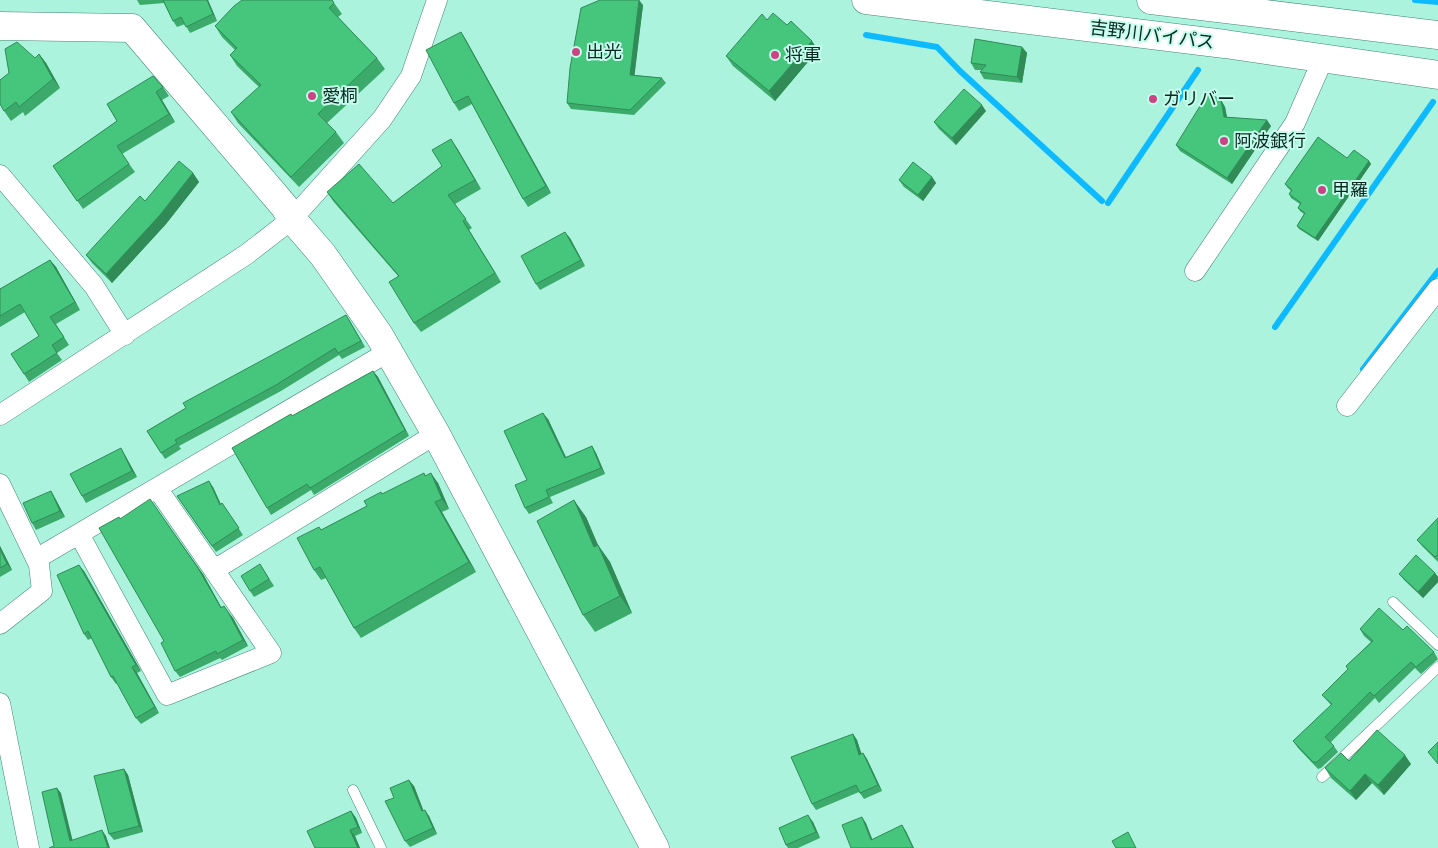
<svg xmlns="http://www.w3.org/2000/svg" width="1438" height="848" font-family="Jost,'Noto Sans JP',sans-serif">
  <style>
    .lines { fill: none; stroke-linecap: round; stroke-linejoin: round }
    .stream { stroke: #0ebaff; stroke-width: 6 }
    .lane-casing { stroke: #3f8573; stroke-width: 11 }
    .street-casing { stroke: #3f8573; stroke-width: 21 }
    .secondary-casing { stroke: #3f8573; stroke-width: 29 }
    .highway-casing { stroke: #3f8573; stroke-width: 29 }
    .lane { stroke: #fff; stroke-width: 10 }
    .street { stroke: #fff; stroke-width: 20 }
    .secondary { stroke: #fff; stroke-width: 28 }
    .highway { stroke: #fff; stroke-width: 28 }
    .wall { fill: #3baa6b }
    .shaded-wall { fill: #308b57 }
    .building { fill: #45c67c; stroke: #308b57 }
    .poi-dot { fill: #cb4585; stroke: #c5fdec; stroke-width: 2 }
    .labels { text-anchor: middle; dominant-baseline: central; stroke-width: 4; stroke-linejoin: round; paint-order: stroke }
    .street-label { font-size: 18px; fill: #0a2921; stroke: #c5fdec }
    .poi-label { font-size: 18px; fill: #0a2921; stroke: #c5fdec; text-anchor: start }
  </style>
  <rect width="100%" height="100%" fill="#acf3de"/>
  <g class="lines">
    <path class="stream" d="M1415 0 1438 2
      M866 35 937 47 960 71 1102 201
      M1108 203 1198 70
      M1275 327 1433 102
      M1363 369 1438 271"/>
    <g class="lane-casing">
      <path id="lane" d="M1393 602 1438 645
        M1322 777 1438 667
        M353 790 381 848"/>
    </g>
    <g class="street-casing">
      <path id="street" d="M0 175 94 286 125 335
        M1195 271 1295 123 1323 59
        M1347 406 1438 289
        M0 415 247 254 292 219 382 119 411 76 437 0
        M0 484 39 565 42 591 0 624
        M157 488 214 570 436 434
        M79 534 167 695 271 653 214 570
        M36 559 388 352
        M0 703 29 848"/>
    </g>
    <g class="secondary-casing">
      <path id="secondary" d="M0 26 132 28 284 206 292 219 323 255 379 335 436 434 655 848"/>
    </g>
    <g class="highway-casing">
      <path id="highway" d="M866 0 1225 44 1438 75
        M1151 0 1438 35"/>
    </g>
    <use href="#lane" class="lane"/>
    <use href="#street" class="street"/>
    <use href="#secondary" class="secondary"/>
    <use href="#highway" class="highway"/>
  </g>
  <path class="wall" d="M137 0H208L217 21 190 33 185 24 177 27 173 21 164 3 140 5Z
    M332 0 342 14 338 17 377 58 385 69 327 123 336 132 344 143 299 187 238 123 231 112 259 87 237 66 230 55 235 50 222 37 215 26Z
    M643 5 634 75 662 78 666 83 634 115 571 109 567 103Z
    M767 20 787 25 818 50 775 101 733 66 726 56Z
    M461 32 466 40 551 193 528 207 523 199 472 104 459 111 454 103Z
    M1022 47 1027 53 1022 83 984 79 980 72 982 70H975L971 63Z
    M39 54 46 63 60 88 25 116 23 112 11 121 4 111 35 58Z
    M163 87 169 96 162 100 175 122 122 154 135 172 83 209 53 166 117 121 107 104Z
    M1221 100 1225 107 1227 117 1271 126 1232 184 1180 151 1176 145Z
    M986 111 956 145 939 129 934 122Z
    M457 148 481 189 455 204 472 228 469 230 501 282 421 332 414 323 398 276 333 201 327 192 393 203 442 166Z
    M1347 158 1369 161 1371 164 1318 241 1299 229 1297 226 1304 214 1300 211 1298 208 1300 204 1291 198 1289 194 1291 191 1287 187 1285 184Z
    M193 173 199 182 166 224 112 283 92 263 86 255 145 201Z
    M932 177 936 183 923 201 904 187 899 180Z
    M570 238 585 266 540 290 536 284Z
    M50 260 56 267 80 310 56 324 69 345 57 353 62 360 29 382 24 374 39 336 25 312 0 327V289Z
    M346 315 365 347 342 359 339 355 281 391 179 446 181 449 165 459 147 431Z
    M373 371 378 377 409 436 314 495 311 490 271 515 267 508 292 416Z
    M548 419 566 457 592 446 596 453 605 474 550 497 553 503 529 514 525 508 527 480Z
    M125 455 137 477 86 503 82 496Z
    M426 476 438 483 449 509 442 512 476 572 361 638 354 628 326 578 321 580 314 570 319 527 321 530 367 506 383 494Z
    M213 487 221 504 222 503 243 535 216 552 177 496Z
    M51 491 55 498 65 517 36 530 32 523Z
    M586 517 598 545 610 562 632 613 595 632 583 615Z
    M1438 518V562L1422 546 1417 540Z
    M120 519 203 574 221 607 224 606 233 618 248 646 222 660 220 658 180 677 175 671Z
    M0 546 12 570 0 577Z
    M260 564 274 586 254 597 250 591Z
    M84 571 141 671 137 673 159 713 141 724 136 718 117 683 116 684 111 677 92 638 88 640 84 634Z
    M1435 573 1438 577V582L1423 598 1404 580 1399 574Z
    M1360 629 1403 630 1434 652 1438 659 1421 674 1415 668 1379 703 1375 698 1331 742 1338 752 1321 768 1318 769 1298 748 1293 741 1331 705 1322 695 1348 669 1346 666 1371 642 1364 636Z
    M853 734 857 740 861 754 863 753 867 759 882 791 864 799 859 792 816 810 812 804Z
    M1349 761 1411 764 1384 795 1372 783 1356 800 1331 778 1325 768Z
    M124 769 128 775 143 832 114 840 109 834Z
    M414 786 423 810 429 816 437 834 410 847 405 841 394 798Z
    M351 811 356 818 362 833 355 836 360 848H315Z
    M813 822 820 838 798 848H788L786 845Z"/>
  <path class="shaded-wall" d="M207 0H208L217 21 213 14Z
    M639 0 643 5 634 80 630 75Z
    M461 32 466 40 551 193 546 186Z
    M812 41 818 50 775 101 769 91Z
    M1022 47 1027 53 1022 83 1017 77Z
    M39 54 46 63 60 88 53 79Z
    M156 92 162 100 175 122 169 114Z
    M1221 100 1225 107 1228 123 1224 117Z
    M982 105 986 111 956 145 952 138Z
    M1267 120 1271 126 1232 184 1227 178Z
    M451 139 457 148 481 189 475 180Z
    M1369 161 1371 164 1318 241 1315 238Z
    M193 173 199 182 166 224 112 283 106 274Z
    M932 177 936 183 923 201 918 195Z
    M463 221 469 230 501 282 495 273Z
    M565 232 570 238 585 266 581 260Z
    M50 260 56 267 80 310 75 302Z
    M346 315 350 321 365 347 361 341Z
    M373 371 378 377 409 436 405 430Z
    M543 413 548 419 569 464 565 458Z
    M592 446 596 453 605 474 601 468Z
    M121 448 125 455 137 477 132 471Z
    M431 473 438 483 449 509 442 499Z
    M209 481 213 487 224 512 220 505Z
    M51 491 55 498 65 517 60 511Z
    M574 500 586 517 606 564 594 547Z
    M435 502 442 512 476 572 469 562Z
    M154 505 203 574 225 614Z
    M598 545 610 562 632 613 620 596Z
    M0 546 12 570 7 564 0 549Z
    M79 565 84 571 141 671 136 665Z
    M1435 573 1438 577V582L1423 598 1418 592Z
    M228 612 233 618 248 646 243 640Z
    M132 667 137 673 159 713 155 707Z
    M853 734 857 740 864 761 859 755Z
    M863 753 867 759 882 791 878 785Z
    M1405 755 1411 764 1384 795 1378 785Z
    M124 769 128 775 143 832 139 826Z
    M1365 774 1372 783 1356 800 1350 791Z
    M409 780 414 786 426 817 422 811Z
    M57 788 61 793 74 846 70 841Z
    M425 810 429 816 437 834 433 828Z
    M351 811 356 818 362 833 358 827Z
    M808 815 813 822 820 838 816 832Z
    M862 817 866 823 875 846 871 840Z
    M902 825 906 831 914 848H913Z
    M102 830 106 836 110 848H108Z
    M350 830 355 836 360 848H358Z"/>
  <path class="building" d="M163 0H207L213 14 186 27 181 17 173 21Z
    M242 0H332L334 3 329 8 377 58 318 114 336 132 291 177 231 112 261 85 230 55 237 48 215 26 234 6Z
    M600 0H639L630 75 662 78 630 110 567 103 570 68 581 8Z
    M773 13 787 25 791 21 812 41 769 91 726 56 762 14 767 20Z
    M461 32 546 186 523 199 468 96 454 103 426 50Z
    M975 39 1022 47 1017 77 980 72 986 65 971 63Z
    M17 42 35 58 39 54 53 79 19 107 16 102 4 111 0 104V80L9 73 5 49Z
    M153 76 163 87 156 92 169 114 117 146 129 164 77 201 53 166 117 121 107 104Z
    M964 89 982 105 952 138 934 122Z
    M1208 93 1221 100 1224 117 1267 120 1227 178 1176 145Z
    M1318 137 1347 158 1354 150 1369 161 1315 238 1297 226 1305 213 1298 208 1301 203 1289 194 1292 190 1285 184Z
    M451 139 475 180 448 195 466 219 463 221 495 273 414 323 389 282 399 276 327 192 359 164 393 203 442 166 432 150Z
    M179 161 193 173 160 215 106 274 86 255 140 196 145 201Z
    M913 162 932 177 918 195 899 180Z
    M565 232 581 260 536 284 521 256Z
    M50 260 75 302 50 317 64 337 52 345 57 353 24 374 11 354 39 336 20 304 0 316V289Z
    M346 315 361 341 338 353 335 348 276 385 175 440 177 443 161 453 147 431 186 408 183 403Z
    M373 371 405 430 310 488 307 484 267 508 232 448 291 414 292 416Z
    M543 413 565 458 592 446 601 468 546 490 549 497 525 508 515 485 527 480 504 431Z
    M121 448 132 471 82 496 70 474Z
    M424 473 425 476 431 473 442 499 435 502 469 562 354 628 320 567 314 570 297 538 319 527 321 530 367 506 364 501 381 492 382 494Z
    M209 481 220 505 222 503 239 528 212 546 177 496Z
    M51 491 60 511 32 523 23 503Z
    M150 499 198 568 221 608 224 606 228 612 243 640 217 654 216 651 175 671 161 643 164 641 99 528 119 517 120 519Z
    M574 500 594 547 598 545 620 596 583 615 537 521Z
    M1438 518V554L1435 557 1417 540Z
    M0 549 7 564 0 568Z
    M1416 555 1435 573 1418 592 1399 574Z
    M260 564 269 579 250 591 241 576Z
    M79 565 136 665 132 667 155 707 136 718 113 676 111 677 88 631 84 634 57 575Z
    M1379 608 1403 630 1407 626 1434 652 1416 667 1411 662 1374 696 1370 692 1325 737 1334 746 1317 762H1313L1293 741 1332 704 1322 695 1348 669 1346 666 1373 641 1360 629Z
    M1377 730 1405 755 1378 785 1365 774 1350 791 1325 768 1341 753 1349 761Z
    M853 734 859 755 863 753 878 785 860 793 856 785 812 804 791 757Z
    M1438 742V764L1428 752Z
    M124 769 139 826 109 834 94 776Z
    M409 780 422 811 425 810 433 828 405 841 385 801 394 798 390 788Z
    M57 788 70 841 102 830 108 848H49L54 846 42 792Z
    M351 811 358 827 350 830 358 848H315L307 831Z
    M808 815 816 832 786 845 779 828Z
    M862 817 871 840 902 825 913 848H851L842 825Z
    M1128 832 1136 848H1116L1112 841Z"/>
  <g class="poi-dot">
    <circle cx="576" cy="52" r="5"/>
    <circle cx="775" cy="55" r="5"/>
    <circle cx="312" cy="96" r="5"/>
    <circle cx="1153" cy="99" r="5"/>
    <circle cx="1224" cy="141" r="5"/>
    <circle cx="1322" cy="190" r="5"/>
  </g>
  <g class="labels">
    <g class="street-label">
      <text transform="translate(1152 35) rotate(7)">吉野川バイパス</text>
    </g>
    <g class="poi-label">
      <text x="586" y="52">出光</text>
      <text x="785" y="55">将軍</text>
      <text x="322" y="96">愛桐</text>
      <text x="1163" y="99">ガリバー</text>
      <text x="1234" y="141">阿波銀行</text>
      <text x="1332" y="190">甲羅</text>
    </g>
  </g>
</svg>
